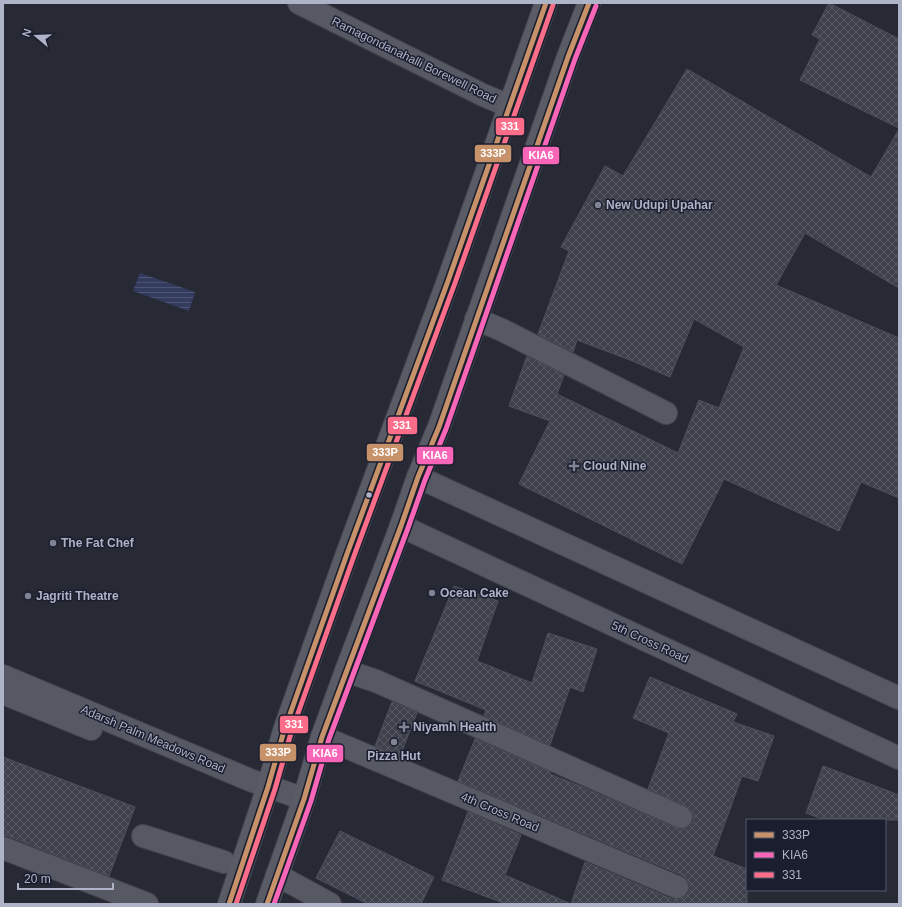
<svg xmlns="http://www.w3.org/2000/svg" width="902" height="907" font-family="Arial,sans-serif">
	<defs>
		<pattern id="water-rules" width="6" height="5" patternUnits="userSpaceOnUse"><rect width="6" height="5" fill="#333b5f"/><path d="M0 2.5h6" fill="none" stroke="#4e5574"/></pattern>
		<pattern id="building-cross-hatch" width="8" height="8" patternUnits="userSpaceOnUse"><rect width="8" height="8" fill="#3e404b"/><path d="M0 0l8 8M0 8l8-8" fill="none" stroke="#575963"/></pattern>
	</defs>
	<rect width="100%" height="100%" fill="#272a35"/>
	<!-- water -->
	<path fill="url(#water-rules)" d="M140,273L195,292L189,311L133,291Z"/>
	<!-- building -->
	<g fill="url(#building-cross-hatch)" stroke="#4e515d">
		<path d="M829,3L899,39V128L800,80L820,39L812,35Z"/>
		<path d="M687,69L871,177L899,129V288L805,233L776,285L899,338V498L861,482L839,531L724,479L682,564L519,484L550,421L509,406L527,356L564,375L557,394L678,453L699,400L719,408L744,347L694,319L670,377L630,360L577,340L573,352L538,334L569,251L561,247L605,166L623,176Z"/>
		<path d="M454,586L498,601L477,661L532,683L548,633L597,649L583,692L570,687L550,745L484,716L486,710L415,681Z"/>
		<path d="M650,677L737,714L733,722L774,736L758,781L742,776L713,856L747,869V904H506L442,880L468,812L521,835L505,875L571,904L585,862L672,899H679L685,897L689,892V885L687,879L682,875L458,781L475,739L550,772V774L582,787L676,828L682,829L688,827L693,822V815L691,809L686,806L648,789L669,733L633,718Z"/>
		<path d="M392,702L417,713L400,756L375,746Z"/>
		<path d="M3,757L135,807L109,876L8,836H3Z"/>
		<path d="M823,766L899,795V820H825L806,813Z"/>
		<path d="M340,831L434,877L421,904H368L316,878Z"/>
	</g>
	<g fill="none" stroke-linecap="round" stroke-linejoin="round">
		<!-- minor casing -->
		<g stroke="#43454e" stroke-width="24">
			<g id="minor">
				<path d="M299,3L483,95L509,106"/>
				<path d="M476,319L502,330L666,413"/>
				<path d="M418,477L899,698"/>
				<path d="M401,526L899,758"/>
				<path d="M346,671L376,681L681,817"/>
				<path d="M3,676L250,780L304,799"/>
				<path d="M3,693L91,729"/>
				<path d="M322,737L351,749L677,887"/>
				<path d="M143,836L224,862"/>
				<path d="M3,848L147,904"/>
				<path d="M277,875L330,904"/>
			</g>
		</g>
		<!-- major casing -->
		<g stroke="#444752" stroke-width="24">
			<g id="major">
				<path d="M229,904L268,787L284,731L347,554L448,281L546,3"/>
				<path d="M267,904L304,799L322,737L346,671L401,526L418,477L439,427L568,57L589,3"/>
			</g>
		</g>
		<!-- minor -->
		<use href="#minor" stroke="#565863" stroke-width="22"/>
		<!-- major -->
		<use href="#major" stroke="#595b65" stroke-width="22"/>
		<!-- bus-1 casing -->
		<g stroke="#1a1e2f" stroke-width="8">
			<g id="bus-1">
				<path d="M229,904L268,787L284,731L347,554L448,281L546,3"/>
				<path d="M267,904L304,799L322,737L401,526L418,477L439,427L568,57L589,3"/>
			</g>
		</g>
		<!-- bus-2 casing -->
		<g stroke="#1a1e2f" stroke-width="8">
			<path id="bus-2" d="M274,904L311,801L329,739L408,528L425,480L446,429L575,59L596,6"/>
		</g>
		<!-- bus-3 casing -->
		<g stroke="#1a1e2f" stroke-width="8">
			<path id="bus-3" d="M236,904L275,789L291,733L354,556L455,283L553,5"/>
		</g>
		<!-- bus-1 -->
		<use href="#bus-1" stroke="#c7916a" stroke-width="5"/>
		<!-- bus-2 -->
		<use href="#bus-2" stroke="#fa66b7" stroke-width="5"/>
		<!-- bus-3 -->
		<use href="#bus-3" stroke="#fb6d88" stroke-width="5"/>
	</g>
	<!-- markers -->
	<g fill="#7f8394" stroke="#1a1e2f" stroke-width="1.5">
		<circle cx="598" cy="205" r="4"/>
		<path d="M572 460h4v4h4v4h-4v4h-4v-4h-4v-4h4z"/>
		<circle cx="53" cy="543" r="4"/>
		<circle cx="432" cy="593" r="4"/>
		<circle cx="28" cy="596" r="4"/>
		<path d="M402 721h4v4h4v4h-4v4h-4v-4h-4v-4h4z"/>
		<circle cx="394" cy="742" r="4"/>
	</g>
	<circle fill="#afb3c7" stroke="#1a1e2f" stroke-width="1.5" cx="369" cy="495" r="3.5"/>
	<g text-anchor="middle" dominant-baseline="central" stroke-width="3" stroke-linejoin="round" paint-order="stroke">
		<!-- street labels -->
		<g font-size="12" fill="#afb3c7" stroke="#1a1e2f">
			<text transform="translate(414 60) rotate(26)">Ramagondanahalli Borewell Road</text>
			<text transform="translate(650 642) rotate(25)">5th Cross Road</text>
			<text transform="translate(153 739) rotate(23)">Adarsh Palm Meadows Road</text>
			<text transform="translate(500 812) rotate(23)">4th Cross Road</text>
		</g>
		<!-- poi labels -->
		<g font-size="12" font-weight="bold" fill="#afb3c7" stroke="#1a1e2f" text-anchor="start">
			<text x="606" y="205">New Udupi Upahar</text>
			<text x="583" y="466">Cloud Nine</text>
			<text x="61" y="543">The Fat Chef</text>
			<text x="440" y="593">Ocean Cake</text>
			<text x="36" y="596">Jagriti Theatre</text>
			<text x="413" y="727">Niyamh Health</text>
			<text x="394" y="756" text-anchor="middle">Pizza Hut</text>
		</g>
	</g>
	<g stroke="#1a1e2f" stroke-width="1.5">
		<rect x="495" y="117" width="30" height="19" rx="4" fill="#fb6d88"/>
		<rect x="474" y="144" width="38" height="19" rx="4" fill="#c7916a"/>
		<rect x="522" y="146" width="38" height="19" rx="4" fill="#fa66b7"/>
		<rect x="387" y="416" width="31" height="19" rx="4" fill="#fb6d88"/>
		<rect x="366" y="443" width="38" height="19" rx="4" fill="#c7916a"/>
		<rect x="416" y="446" width="38" height="19" rx="4" fill="#fa66b7"/>
		<rect x="279" y="715" width="30" height="19" rx="4" fill="#fb6d88"/>
		<rect x="259" y="743" width="38" height="19" rx="4" fill="#c7916a"/>
		<rect x="306" y="744" width="38" height="19" rx="4" fill="#fa66b7"/>
	</g>
	<g font-size="11" text-anchor="middle" font-weight="bold" fill="#fff">
		<text x="510" y="130">331</text>
		<text x="493" y="157">333P</text>
		<text x="541" y="159">KIA6</text>
		<text x="402" y="429">331</text>
		<text x="385" y="456">333P</text>
		<text x="435" y="459">KIA6</text>
		<text x="294" y="728">331</text>
		<text x="278" y="756">333P</text>
		<text x="325" y="757">KIA6</text>
	</g>
	<!-- border -->
	<rect width="902" height="907" fill="none" stroke="#afb3c7" stroke-width="8"/>
	<!-- legend -->
	<rect x="746" y="819" width="140" height="72" fill="#1a1e2f" stroke="#565a6c"/>
	<rect x="754" y="832" width="20" height="6" fill="#c7916a" stroke="#565a6c"/>
	<text x="782" y="839" font-size="12" fill="#afb3c7">333P</text>
	<rect x="754" y="852" width="20" height="6" fill="#fa66b7" stroke="#565a6c"/>
	<text x="782" y="859" font-size="12" fill="#afb3c7">KIA6</text>
	<rect x="754" y="872" width="20" height="6" fill="#fb6d88" stroke="#565a6c"/>
	<text x="782" y="879" font-size="12" fill="#afb3c7">331</text>
	<!-- north arrow -->
	<g transform="translate(36 36) rotate(289)" stroke="#1a1e2f" stroke-width="3" paint-order="stroke">
	<path d="M0-3L7 15L0 10L-7 15Z" fill="#afb3c7"/>
	<text y="-6" font-size="11" font-weight="bold" text-anchor="middle" fill="#afb3c7">N</text>
	</g>
	<!-- scale -->
	<path d="M18 883v6h95v-6" fill="none" stroke="#afb3c7" stroke-width="2"/>
	<text x="24" y="883" font-size="12" fill="#afb3c7" stroke="#1a1e2f" stroke-width="3" paint-order="stroke">20 m</text>
</svg>
